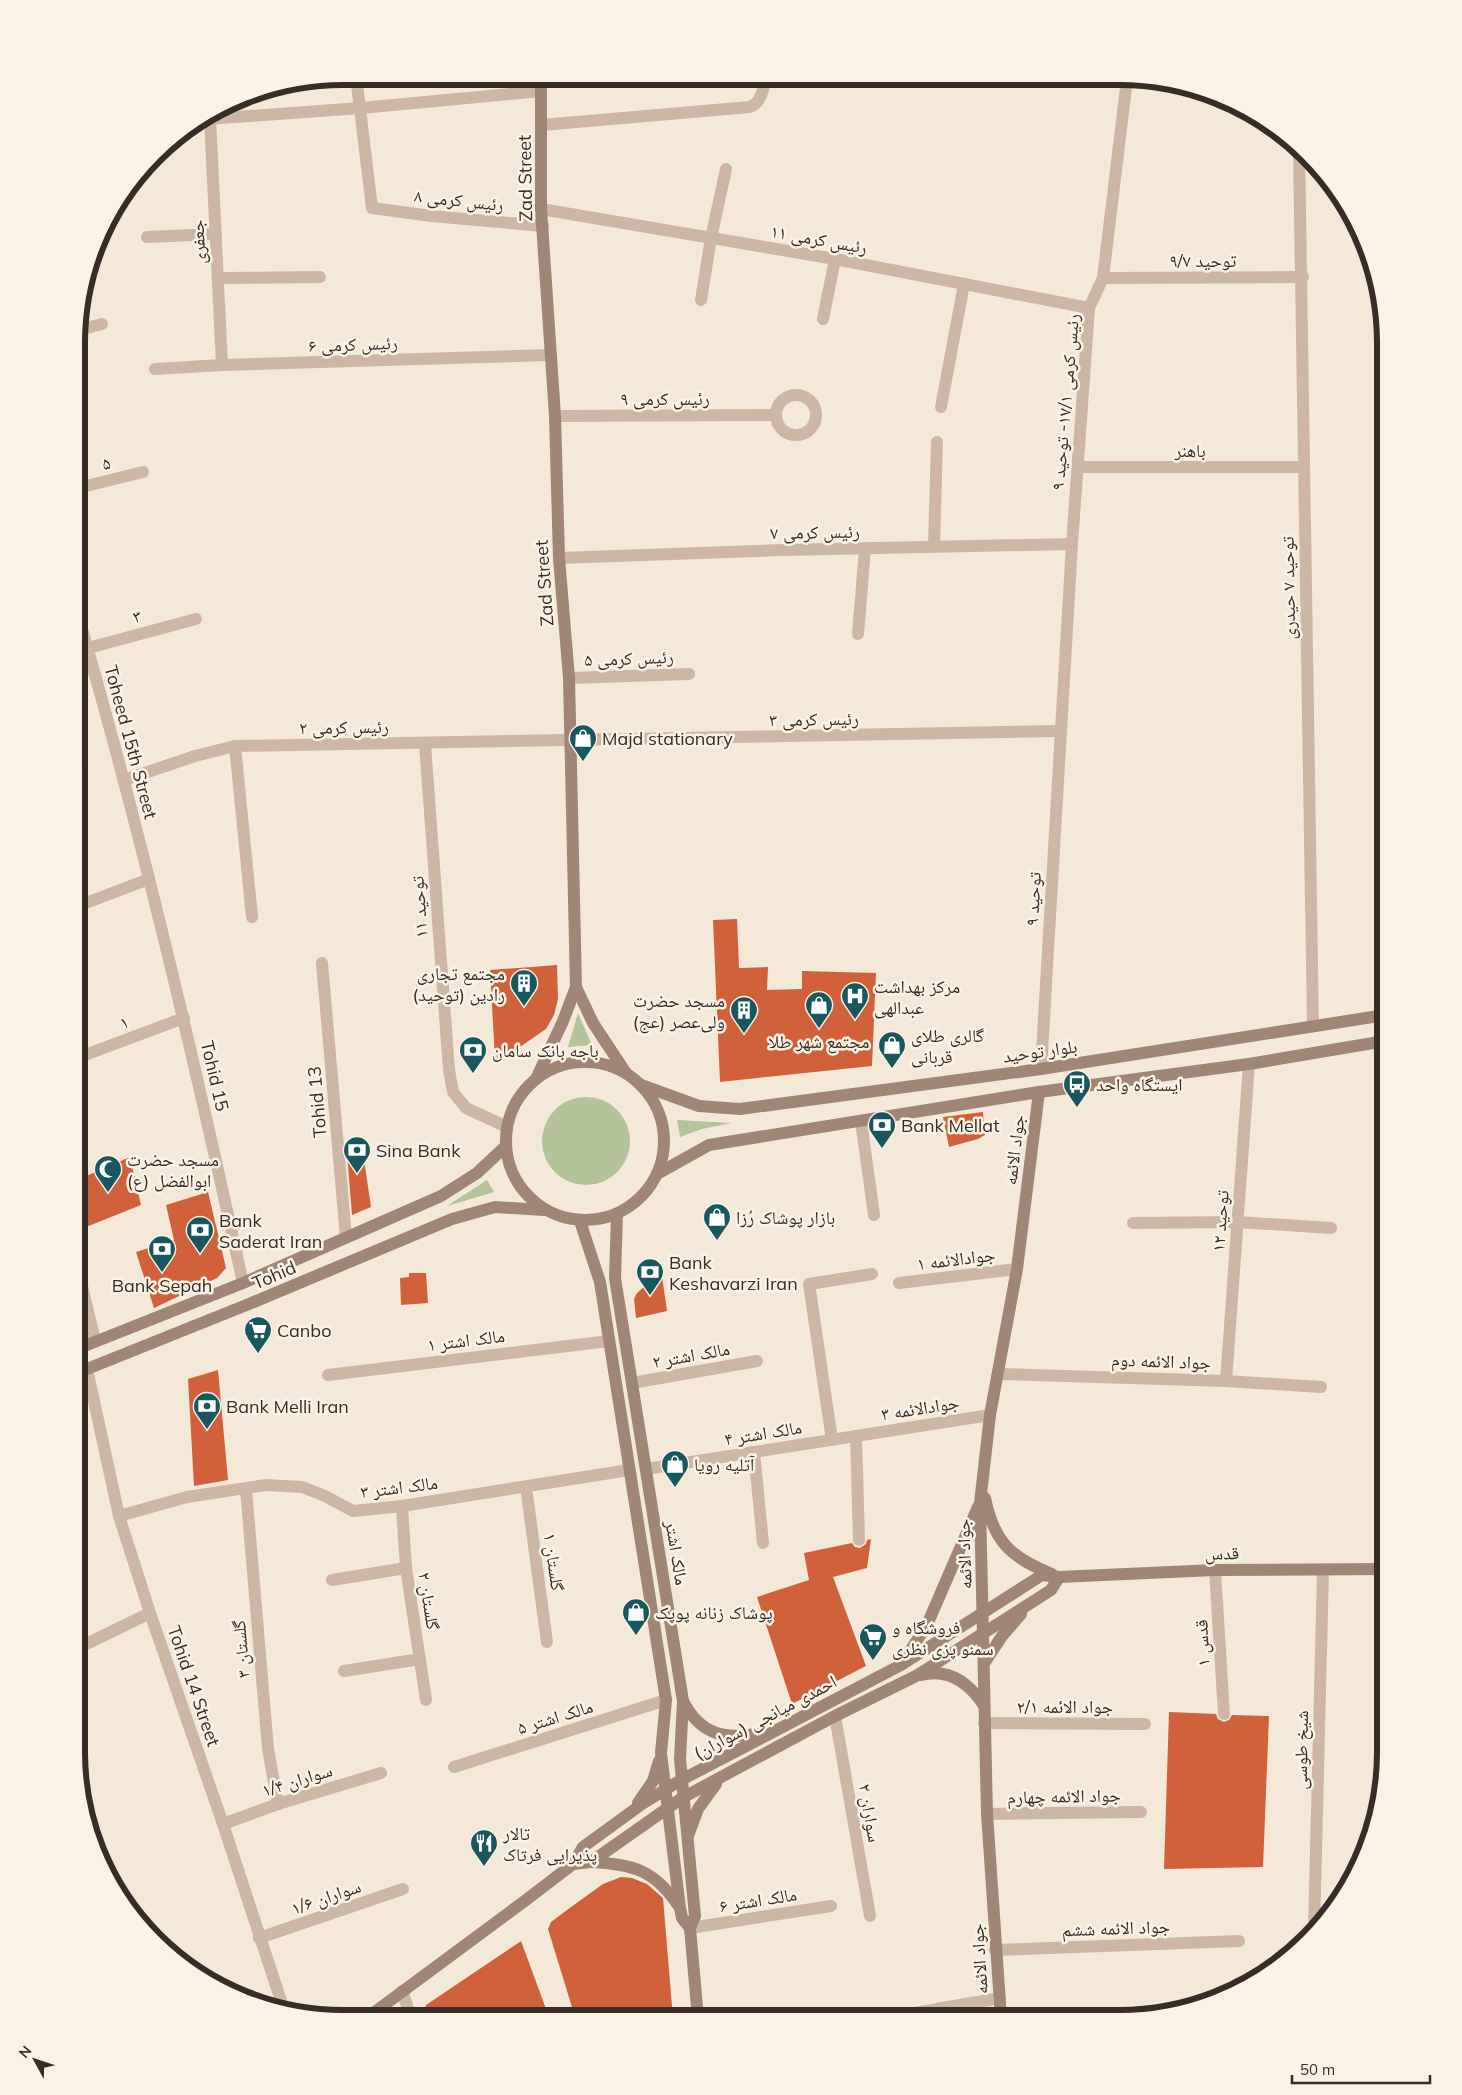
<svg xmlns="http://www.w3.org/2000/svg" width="1462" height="2095" font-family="Mulish,'Noto Naskh Arabic',sans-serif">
	<rect width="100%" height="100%" fill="#f4e8d9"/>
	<!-- green -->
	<g fill="#b4c498">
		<path d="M578,1013L592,1045L568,1047Z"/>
		<circle cx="586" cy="1141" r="44"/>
		<path d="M677,1120L732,1123L702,1129L680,1137Z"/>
		<path d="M487,1180L494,1192L447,1206Z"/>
	</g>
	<!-- building -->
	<g fill="#d1613a">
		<path d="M737,919L739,968L768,967L767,990L802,989V971L876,973L872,1066L720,1082L713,920Z"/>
		<path d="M557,965L558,999L554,1015L546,1029L514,1051L495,1059L490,970Z"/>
		<path d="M983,1112L985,1135L978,1139L949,1147L943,1117Z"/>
		<path d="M361,1139L371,1207L352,1215L346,1141Z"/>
		<path d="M130,1157L141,1205L81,1229L77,1214V1180Z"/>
		<path d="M208,1192L226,1268L217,1278L154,1308L136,1252L174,1240L166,1205Z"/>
		<path d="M409,1273H426L428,1303L401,1305L400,1278L409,1277Z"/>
		<path d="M662,1276L667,1311L636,1318L634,1299L637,1293L646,1285Z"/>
		<path d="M218,1370L228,1480L194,1486L188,1379Z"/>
		<path d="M871,1539L867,1568L833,1577L866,1666L792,1704L757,1597L809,1580L804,1553L852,1543L855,1547L860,1548L866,1544L867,1540Z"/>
		<path d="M1169,1712L1216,1714L1218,1719L1224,1722L1229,1720L1232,1715L1269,1716L1263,1867L1164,1869Z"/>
		<path d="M621,1877L632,1878L647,1884L663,1898L673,2018L575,2017L548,1929L551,1922L571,1907L603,1884Z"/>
		<path d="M521,1941L549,2017H423L426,2005Z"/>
	</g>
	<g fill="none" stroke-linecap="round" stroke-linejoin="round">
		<!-- street -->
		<g stroke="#cdb7a4" stroke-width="12">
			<path d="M356,76L372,208L431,216L543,226"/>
			<path d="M1069,78L1096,81"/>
			<path d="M210,118L222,365"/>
			<path d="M207,119L361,108L541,91"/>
			<path d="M542,125L750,107C762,102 763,89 766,77"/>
			<path d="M1299,149L1313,1026"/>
			<path d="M541,209L835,259L1089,308"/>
			<path d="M147,237L216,234"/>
			<path d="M218,278L320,277"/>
			<path d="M1103,278L1303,277"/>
			<path d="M701,300L711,238L726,169"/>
			<path d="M823,319L835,259"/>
			<path d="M79,330L102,324"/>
			<path d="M155,369L222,365L551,355"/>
			<circle cx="796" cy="415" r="20"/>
			<path d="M941,407L964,284"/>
			<path d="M555,416L776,415"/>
			<path d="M1077,467H1303"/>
			<path d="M78,488L143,472"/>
			<path d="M934,547L937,442"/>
			<path d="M559,558L783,550L1072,544"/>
			<path d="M78,615C142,836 194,1059 243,1283"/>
			<path d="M858,634L865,549"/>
			<path d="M88,648L196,619"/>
			<path d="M569,678L689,674"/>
			<path d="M425,744L449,1070L453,1092L466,1108L507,1127"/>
			<path d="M235,746L252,917"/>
			<path d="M124,780L195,756L235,746L1060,731"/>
			<path d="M78,906L149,879"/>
			<path d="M322,963L346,1238"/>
			<path d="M77,1058L184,1018"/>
			<path d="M1041,1069L1072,544L1089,308L1103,278L1127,79"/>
			<path d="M861,1121L874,1215"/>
			<path d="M1133,1223L1237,1222L1331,1228"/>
			<path d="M77,1265L95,1341"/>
			<path d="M899,1283L1017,1269"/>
			<path d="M87,1369L119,1516L150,1613L223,1824L284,2010"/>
			<path d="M999,1374L1226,1381L1321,1387"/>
			<path d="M328,1375L609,1341"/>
			<path d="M1226,1381L1249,1064"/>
			<path d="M632,1383L757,1361"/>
			<path d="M856,1436L859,1540"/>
			<path d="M832,1440L809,1284L872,1274"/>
			<path d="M754,1452L763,1543"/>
			<path d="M646,1469L990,1415"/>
			<path d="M526,1487L547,1642"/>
			<path d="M246,1489L268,1749L278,1804"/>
			<path d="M402,1506L406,1568L426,1700"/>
			<path d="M119,1516L187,1497L266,1485L302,1487L325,1496L353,1511L402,1506L629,1470"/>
			<path d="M1215,1570L1224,1714"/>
			<path d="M332,1580L406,1568"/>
			<path d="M76,1649L150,1613"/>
			<path d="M344,1671L420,1659"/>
			<path d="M835,1716L870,1916"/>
			<path d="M984,1723L1145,1724"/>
			<path d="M454,1767L666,1700"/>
			<path d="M987,1814L1141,1812"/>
			<path d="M223,1824L278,1804L381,1773"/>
			<path d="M690,1928L831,1906"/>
			<path d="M1314,1931L1323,1570"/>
			<path d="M259,1938L403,1889"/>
			<path d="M995,1950L1239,1941"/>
			<path d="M402,1991L411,2017"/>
			<path d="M886,2018L1000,1998"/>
		</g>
		<!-- secondary -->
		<g stroke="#a18675" stroke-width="12">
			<path d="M576,987L593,1023L626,1073"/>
			<circle cx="585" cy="1141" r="79"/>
			<path d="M536,1079L563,1021L576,987L569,678L559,558L555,416L541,209V77"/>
			<path d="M641,1085L699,1106L740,1109L1041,1069L1385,1015"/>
			<path d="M657,1174L709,1145L1039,1092L1249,1064L1385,1041"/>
			<path d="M617,1214L615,1278L683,1701L680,1759L695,1916L690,1928L698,2018"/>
			<path d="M580,1221L600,1282L666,1700L661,1753L680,1908L682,1918L690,1928"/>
			<path d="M77,1349L243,1283L441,1196L477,1173L506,1146"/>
			<path d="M77,1373L249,1304L452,1219L495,1207L544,1210"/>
			<path d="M985,1498C994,1542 1011,1558 1052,1574"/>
			<path d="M904,1660L927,1625L978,1507"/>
			<path d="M985,1662L1002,1636L1021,1614"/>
			<path d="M921,1675C948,1668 968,1682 983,1704"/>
			<path d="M683,1701C701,1736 726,1740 762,1733"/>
			<path d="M638,1803L653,1781L659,1761"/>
			<path d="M688,1836L698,1809L716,1784"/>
			<path d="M591,1862C633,1864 654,1870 678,1905"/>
			<path d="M573,1864L591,1862L682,1798L835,1716L916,1676L1051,1590L1059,1577"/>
			<path d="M368,2017L526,1900L573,1864L583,1847L642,1804L681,1780L901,1665L1042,1575L1059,1577L1215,1570L1385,1569"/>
			<path d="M1001,2018L987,1814L980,1503L990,1415L1017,1269L1039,1092"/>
		</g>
	</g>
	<!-- icons -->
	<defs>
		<g id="shop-pin" transform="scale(1.4375)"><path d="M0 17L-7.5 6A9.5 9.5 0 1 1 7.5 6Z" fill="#18575d" stroke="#fbf2e6"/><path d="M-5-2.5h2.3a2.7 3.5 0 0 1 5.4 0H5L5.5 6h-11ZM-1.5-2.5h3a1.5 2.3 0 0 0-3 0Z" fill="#fff"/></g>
		<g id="building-pin" transform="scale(1.4375)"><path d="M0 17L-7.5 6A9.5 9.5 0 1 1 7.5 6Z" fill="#18575d" stroke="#fbf2e6"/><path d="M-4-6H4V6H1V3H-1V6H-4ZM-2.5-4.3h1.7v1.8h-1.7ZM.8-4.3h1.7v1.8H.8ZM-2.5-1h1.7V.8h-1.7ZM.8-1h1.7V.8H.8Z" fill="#fff"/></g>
		<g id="hospital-pin" transform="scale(1.4375)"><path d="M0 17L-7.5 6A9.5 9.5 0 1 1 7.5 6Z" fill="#18575d" stroke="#fbf2e6"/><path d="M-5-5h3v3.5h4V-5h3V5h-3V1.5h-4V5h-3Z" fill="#fff"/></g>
		<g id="bank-pin" transform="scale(1.4375)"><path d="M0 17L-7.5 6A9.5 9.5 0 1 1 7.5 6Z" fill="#18575d" stroke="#fbf2e6"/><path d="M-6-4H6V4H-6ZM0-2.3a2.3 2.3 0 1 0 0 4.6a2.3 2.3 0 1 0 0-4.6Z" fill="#fff"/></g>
		<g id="bus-pin" transform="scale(1.4375)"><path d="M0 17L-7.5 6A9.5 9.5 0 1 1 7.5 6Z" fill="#18575d" stroke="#fbf2e6"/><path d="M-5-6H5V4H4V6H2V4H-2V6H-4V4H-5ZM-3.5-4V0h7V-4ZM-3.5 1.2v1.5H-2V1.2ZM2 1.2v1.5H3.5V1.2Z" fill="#fff"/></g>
		<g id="mosque-pin" transform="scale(1.4375)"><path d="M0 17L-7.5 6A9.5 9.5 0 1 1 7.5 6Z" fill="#18575d" stroke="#fbf2e6"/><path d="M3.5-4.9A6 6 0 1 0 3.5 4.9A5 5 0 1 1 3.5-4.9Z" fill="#fff"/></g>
		<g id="supermarket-pin" transform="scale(1.4375)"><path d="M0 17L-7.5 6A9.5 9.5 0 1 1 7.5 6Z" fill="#18575d" stroke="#fbf2e6"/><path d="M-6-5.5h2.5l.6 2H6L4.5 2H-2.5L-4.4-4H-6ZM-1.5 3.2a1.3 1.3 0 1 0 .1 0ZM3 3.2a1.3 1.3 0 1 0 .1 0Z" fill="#fff"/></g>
		<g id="restaurant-pin" transform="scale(1.4375)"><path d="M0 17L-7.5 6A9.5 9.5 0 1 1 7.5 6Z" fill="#18575d" stroke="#fbf2e6"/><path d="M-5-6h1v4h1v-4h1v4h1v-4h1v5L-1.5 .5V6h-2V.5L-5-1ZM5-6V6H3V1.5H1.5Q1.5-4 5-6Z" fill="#fff"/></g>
	</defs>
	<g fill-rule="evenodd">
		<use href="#shop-pin" x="583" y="738"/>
		<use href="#building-pin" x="524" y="983"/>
		<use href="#hospital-pin" x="855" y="996"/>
		<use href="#shop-pin" x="819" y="1005"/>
		<use href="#building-pin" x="744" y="1010"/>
		<use href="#shop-pin" x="892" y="1045"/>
		<use href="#bank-pin" x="473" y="1050"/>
		<use href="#bus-pin" x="1077" y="1084"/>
		<use href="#bank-pin" x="882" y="1125"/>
		<use href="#bank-pin" x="357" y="1150"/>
		<use href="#mosque-pin" x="108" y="1169"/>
		<use href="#shop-pin" x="717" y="1217"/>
		<use href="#bank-pin" x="200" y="1230"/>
		<use href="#bank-pin" x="162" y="1249"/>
		<use href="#bank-pin" x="650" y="1272"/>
		<use href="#supermarket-pin" x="258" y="1330"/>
		<use href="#bank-pin" x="207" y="1406"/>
		<use href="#shop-pin" x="675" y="1464"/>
		<use href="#shop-pin" x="636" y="1612"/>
		<use href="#supermarket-pin" x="873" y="1637"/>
		<use href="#restaurant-pin" x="484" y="1843"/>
	</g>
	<g text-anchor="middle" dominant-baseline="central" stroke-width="5" stroke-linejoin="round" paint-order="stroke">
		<!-- street labels -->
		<g font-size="18" fill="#372c26" stroke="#fbf2e6">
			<text transform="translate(525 178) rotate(-91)">Zad Street</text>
			<text transform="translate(459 200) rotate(6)">رئیس کرمی ۸</text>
			<text transform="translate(819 239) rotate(10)">رئیس کرمی ۱۱</text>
			<text transform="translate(198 242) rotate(-93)">جعفری</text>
			<text x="1203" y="260">توحید ۹/۷</text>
			<text transform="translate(353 344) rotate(-2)">رئیس کرمی ۶</text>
			<text x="665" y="398">رئیس کرمی ۹</text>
			<text transform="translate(1065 402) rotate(-85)">رئیس کرمی ۱۷/۱- توحید ۹</text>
			<text x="1190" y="450">باهنر</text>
			<text transform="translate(106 463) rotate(-14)">۵</text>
			<text transform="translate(815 532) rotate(-1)">رئیس کرمی ۷</text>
			<text transform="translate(544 583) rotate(-94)">Zad Street</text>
			<text transform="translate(1288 588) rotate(-91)">توحید ۷ حیدری</text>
			<text transform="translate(137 616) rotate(-15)">۳</text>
			<text transform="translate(629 658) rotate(-2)">رئیس کرمی ۵</text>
			<text transform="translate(814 719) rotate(-1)">رئیس کرمی ۳</text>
			<text transform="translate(344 727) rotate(-1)">رئیس کرمی ۲</text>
			<text transform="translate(131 742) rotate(75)">Toheed 15th Street</text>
			<text transform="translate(1033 899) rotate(-87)">توحید ۹</text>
			<text transform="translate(419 907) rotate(-94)">توحید ۱۱</text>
			<text transform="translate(124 1022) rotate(-21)">۱</text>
			<text transform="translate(1040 1051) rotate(-8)">بلوار توحید</text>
			<text transform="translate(215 1076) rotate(77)">Tohid 15</text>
			<text transform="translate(317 1102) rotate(-95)">Tohid 13</text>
			<text transform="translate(1014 1150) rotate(-83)">جواد الائمه</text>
			<text transform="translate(1220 1221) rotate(-86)">توحید ۱۲</text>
			<text transform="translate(956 1259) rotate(-7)">جوادالائمه ۱</text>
			<text transform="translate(274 1275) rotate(-23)">Tohid</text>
			<text transform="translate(466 1340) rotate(-7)">مالک اشتر ۱</text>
			<text transform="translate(691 1355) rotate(-10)">مالک اشتر ۲</text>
			<text transform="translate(1161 1361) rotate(2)">جواد الائمه دوم</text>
			<text transform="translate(920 1408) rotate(-9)">جوادالائمه ۳</text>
			<text transform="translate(763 1433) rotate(-9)">مالک اشتر ۴</text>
			<text transform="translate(399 1487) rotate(-7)">مالک اشتر ۳</text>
			<text transform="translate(677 1553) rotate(81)">مالک اشتر</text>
			<text transform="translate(1222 1553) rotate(-1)">قدس</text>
			<text transform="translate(964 1554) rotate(-92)">جواد الائمه</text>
			<text transform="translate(554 1562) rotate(82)">گلستان ۱</text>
			<text transform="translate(429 1601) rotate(81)">گلستان ۲</text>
			<text transform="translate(1202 1643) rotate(-93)">قدس ۱</text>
			<text transform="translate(241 1649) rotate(-95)">گلستان ۳</text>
			<text transform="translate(194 1686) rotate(71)">Tohid 14 Street</text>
			<text x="1065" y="1706">جواد الائمه ۲/۱</text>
			<text transform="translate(555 1717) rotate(-17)">مالک اشتر ۵</text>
			<text transform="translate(765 1717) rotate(-28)">احمدی میانجی (سواران)</text>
			<text transform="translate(1301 1750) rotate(-89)">شیخ طوسی</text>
			<text transform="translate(297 1780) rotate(-17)">سواران ۱/۴</text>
			<text transform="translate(1064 1796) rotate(-1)">جواد الائمه چهارم</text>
			<text transform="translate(870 1813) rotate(80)">سواران ۲</text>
			<text transform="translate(326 1897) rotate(-19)">سواران ۱/۶</text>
			<text transform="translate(758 1900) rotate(-9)">مالک اشتر ۶</text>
			<text transform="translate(1116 1928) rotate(-2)">جواد الائمه ششم</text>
			<text transform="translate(979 1959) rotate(-94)">جواد الائمه</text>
		</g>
		<!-- poi labels -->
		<g font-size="18" fill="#372c26" stroke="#fbf2e6" text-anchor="start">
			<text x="602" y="738">Majd stationary</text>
			<text x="505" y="973" text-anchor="end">مجتمع تجاری<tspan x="505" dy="21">رادین (توحید)</tspan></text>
			<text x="874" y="986">مرکز بهداشت<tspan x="874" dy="21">عبدالهی</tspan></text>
			<text x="725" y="1000" text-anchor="end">مسجد حضرت<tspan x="725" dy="21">ولی‌عصر (عج)</tspan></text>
			<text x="911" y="1035">گالری طلای<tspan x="911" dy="21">قربانی</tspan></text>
			<text x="819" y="1041" text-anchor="middle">مجتمع شهر طلا</text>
			<text x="492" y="1050">باجه بانک سامان</text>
			<text x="1096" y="1084">ایستگاه واحد</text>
			<text x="901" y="1125">Bank Mellat</text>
			<text x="376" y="1150">Sina Bank</text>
			<text x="127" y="1159">مسجد حضرت<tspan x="127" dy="21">ابوالفضل (ع)</tspan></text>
			<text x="736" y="1217">بازار پوشاک رُزا</text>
			<text x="219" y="1220">Bank<tspan x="219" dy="21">Saderat Iran</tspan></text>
			<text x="669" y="1262">Bank<tspan x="669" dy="21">Keshavarzi Iran</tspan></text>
			<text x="162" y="1285" text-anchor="middle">Bank Sepah</text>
			<text x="277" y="1330">Canbo</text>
			<text x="226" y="1406">Bank Melli Iran</text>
			<text x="694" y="1464">آتلیه رویا</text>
			<text x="655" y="1612">پوشاک زنانه پوپک</text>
			<text x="892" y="1627">فروشگاه و<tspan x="892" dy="21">سمنو پزی نظری</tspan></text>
			<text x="503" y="1833">تالار<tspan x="503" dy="21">پذیرایی فرتاک</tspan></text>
		</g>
	</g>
	<!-- crop -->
	<path d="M0 0H1462V2095H0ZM343 85H1119A258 258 0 0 1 1377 343V1752A258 258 0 0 1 1119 2010H343A258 258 0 0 1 85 1752V343A258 258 0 0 1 343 85Z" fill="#fbf2e6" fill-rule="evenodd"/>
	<path fill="none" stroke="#372c26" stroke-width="6" d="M343 85H1119A258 258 0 0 1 1377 343V1752A258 258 0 0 1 1119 2010H343A258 258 0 0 1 85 1752V343A258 258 0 0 1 343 85Z"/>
	<!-- north arrow -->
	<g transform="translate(35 2060) rotate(310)" stroke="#fbf2e6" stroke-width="4" paint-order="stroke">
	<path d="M0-4L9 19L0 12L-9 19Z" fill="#372c26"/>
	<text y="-8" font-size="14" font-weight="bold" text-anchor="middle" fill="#372c26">N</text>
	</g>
	<!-- scale -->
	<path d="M1292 2075v8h138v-8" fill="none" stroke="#372c26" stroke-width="2.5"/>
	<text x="1300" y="2075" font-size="15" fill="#372c26" stroke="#fbf2e6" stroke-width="4" paint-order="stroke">50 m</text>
</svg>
